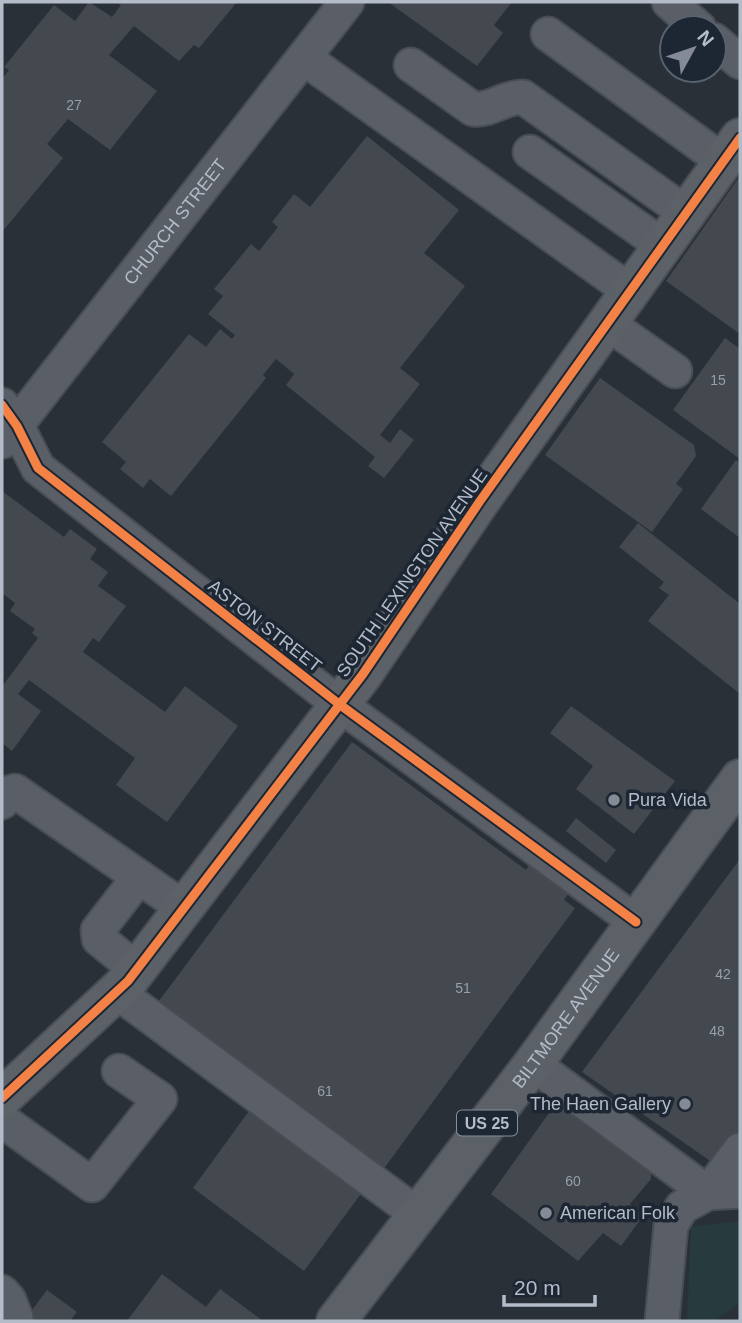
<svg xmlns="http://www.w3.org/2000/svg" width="742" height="1323" font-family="Arial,sans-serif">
	<rect width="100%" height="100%" fill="#2a3038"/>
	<!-- green -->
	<path fill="#273a3e" d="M740,1221V1303L714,1321H687L691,1227Z"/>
	<!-- building -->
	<g fill="#444950">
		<path d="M89,2L112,17L121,5L116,2H237L199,48L194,45L179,61L134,26L109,55L157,91L110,150L68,119L47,144L63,158L2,232V79L9,70L4,67L54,5L75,21Z"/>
		<path d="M388,2H512L494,25L503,33L477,66Z"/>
		<path d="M367,136L459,210L424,253L465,286L400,368L420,384L380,435L390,443L400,429L414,440L384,478L368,466L375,457L286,385L294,374L276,359L263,375L266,378L171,496L150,479L143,488L120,469L126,462L102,442L189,334L206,347L220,329L232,339L235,335L208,314L223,296L214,289L251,244L259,251L278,227L272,222L294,194L310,207Z"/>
		<path d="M740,176V334L666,281Z"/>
		<path d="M725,338L740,349V459L673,410Z"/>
		<path d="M600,378L694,445L696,456L676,484L683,489L652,532L545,455Z"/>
		<path d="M736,460L740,463V538L701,509Z"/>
		<path d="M2,491L64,537L70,529L97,549L90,559L108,572L98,586L126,606L99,642L93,638L83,652L165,712L185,686L238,726L167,822L116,785L135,758L29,680L18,694L41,711L12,751L2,743V683L4,684L38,638L32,633L35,629L10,611L15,603L2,593Z"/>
		<path d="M638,523L740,604L739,693L648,621L669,595L659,588L664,582L619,547Z"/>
		<path d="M571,706L675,781L634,834L576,789L593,766L550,733Z"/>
		<path d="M352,742L526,870L530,864L569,893L564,900L575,908L377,1178L153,1009Z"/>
		<path d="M576,818L616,850L606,863L566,831Z"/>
		<path d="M740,859V1137L719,1167L582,1072Z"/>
		<path d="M559,1099L651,1164V1179L630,1204L643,1216L621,1246L603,1233L578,1261L491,1194Z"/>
		<path d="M254,1104L366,1187L304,1271L193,1188Z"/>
		<path d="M162,1274L206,1307L220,1289L263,1321H127Z"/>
		<path d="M47,1290L77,1312L70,1321H24Z"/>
	</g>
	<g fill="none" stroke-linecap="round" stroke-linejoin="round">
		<!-- minor casing -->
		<g stroke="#484c53" stroke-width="37">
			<g id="minor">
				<path d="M669,2L699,28"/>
				<path d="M548,34L723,161"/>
				<path d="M714,40L740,62"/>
				<path d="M304,58L630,291"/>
				<path d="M411,65L473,109C492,111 503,97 523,97L686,213"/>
				<path d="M530,152L662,245"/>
				<path d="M607,323L675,371"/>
				<path d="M2,405L17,426L38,468L339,704L636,922"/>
				<path id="s1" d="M4,441L347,2"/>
				<path d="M2,802L8,793L15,791L184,908"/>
				<path d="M137,970L99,939L98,930L139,877"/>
				<path d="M117,992L417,1214"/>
				<path d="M533,1064L708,1193L740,1191"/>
				<path d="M2,1120L92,1185L160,1099L119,1071"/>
				<path d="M2,1292L9,1300L16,1318L14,1321"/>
				<path d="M662,1321L671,1225L682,1207L708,1193L740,1150"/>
			</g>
		</g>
		<!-- major casing -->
		<g stroke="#484c55" stroke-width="42">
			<g id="major">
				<path d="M2,1098L128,981L363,674L480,501L740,138"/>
				<path id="s2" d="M336,1321L533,1064L740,779"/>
			</g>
		</g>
		<!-- minor -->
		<use href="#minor" stroke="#5a5e66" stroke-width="33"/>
		<!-- major -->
		<use href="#major" stroke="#5c6168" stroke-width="38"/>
		<!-- cycleway casing -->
		<g stroke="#1d2633" stroke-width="13">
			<g id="cycleway">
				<path d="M2,405L17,426L38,468L339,704L636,922"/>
				<path d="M2,1098L128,981L363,674L480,501L740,138"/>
			</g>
		</g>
		<!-- cycleway -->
		<use href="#cycleway" stroke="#f48246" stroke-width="9"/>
	</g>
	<!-- markers -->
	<g fill="#848b96" stroke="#1d2633" stroke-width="2.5">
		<circle cx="614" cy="800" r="7"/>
		<circle cx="685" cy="1104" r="7"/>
		<circle cx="546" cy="1213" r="7"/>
	</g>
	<g text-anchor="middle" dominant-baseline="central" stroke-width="7" stroke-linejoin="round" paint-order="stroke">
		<!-- number labels -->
		<g font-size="14" fill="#989fab">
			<text x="74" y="105">27</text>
			<text x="718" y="380">15</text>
			<text x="723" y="974">42</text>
			<text x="463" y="988">51</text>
			<text x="717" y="1031">48</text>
			<text x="325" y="1091">61</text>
			<text x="573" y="1181">60</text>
		</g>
		<!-- shield labels -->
		<rect fill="#1d2633" stroke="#878f9c" stroke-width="2" x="457" y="1110.5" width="60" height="25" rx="5"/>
		<g font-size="16" font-weight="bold" fill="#b4bcc9">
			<text x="487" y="1123">US 25</text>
		</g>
		<!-- street labels -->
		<g font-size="18" fill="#b4bcc9" stroke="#1d2633">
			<text stroke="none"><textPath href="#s1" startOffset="278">CHURCH STREET</textPath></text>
			<text transform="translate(412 573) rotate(-55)">SOUTH LEXINGTON AVENUE</text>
			<text transform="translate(265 626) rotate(38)">ASTON STREET</text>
			<text stroke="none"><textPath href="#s2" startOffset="380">BILTMORE AVENUE</textPath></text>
		</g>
		<!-- poi labels -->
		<g font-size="18" fill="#b4bcc9" stroke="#1d2633" text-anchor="start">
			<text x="628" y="800">Pura Vida</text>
			<text x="671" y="1104" text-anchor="end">The Haen Gallery</text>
			<text x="560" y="1213">American Folk</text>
		</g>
	</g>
	<!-- border -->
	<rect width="742" height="1323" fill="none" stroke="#b4bcc9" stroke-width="7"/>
	<!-- north arrow -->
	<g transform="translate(693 49) rotate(50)"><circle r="33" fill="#1d2633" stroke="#59626f" stroke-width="2"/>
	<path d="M0-5L12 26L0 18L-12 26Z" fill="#848b96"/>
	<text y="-10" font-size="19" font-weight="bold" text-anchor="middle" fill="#b4bcc9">N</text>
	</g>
	<!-- scale -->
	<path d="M504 1295v10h91v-10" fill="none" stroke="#b4bcc9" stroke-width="3.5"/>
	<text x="514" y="1295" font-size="21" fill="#b4bcc9" stroke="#1d2633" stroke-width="5" paint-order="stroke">20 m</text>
</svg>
